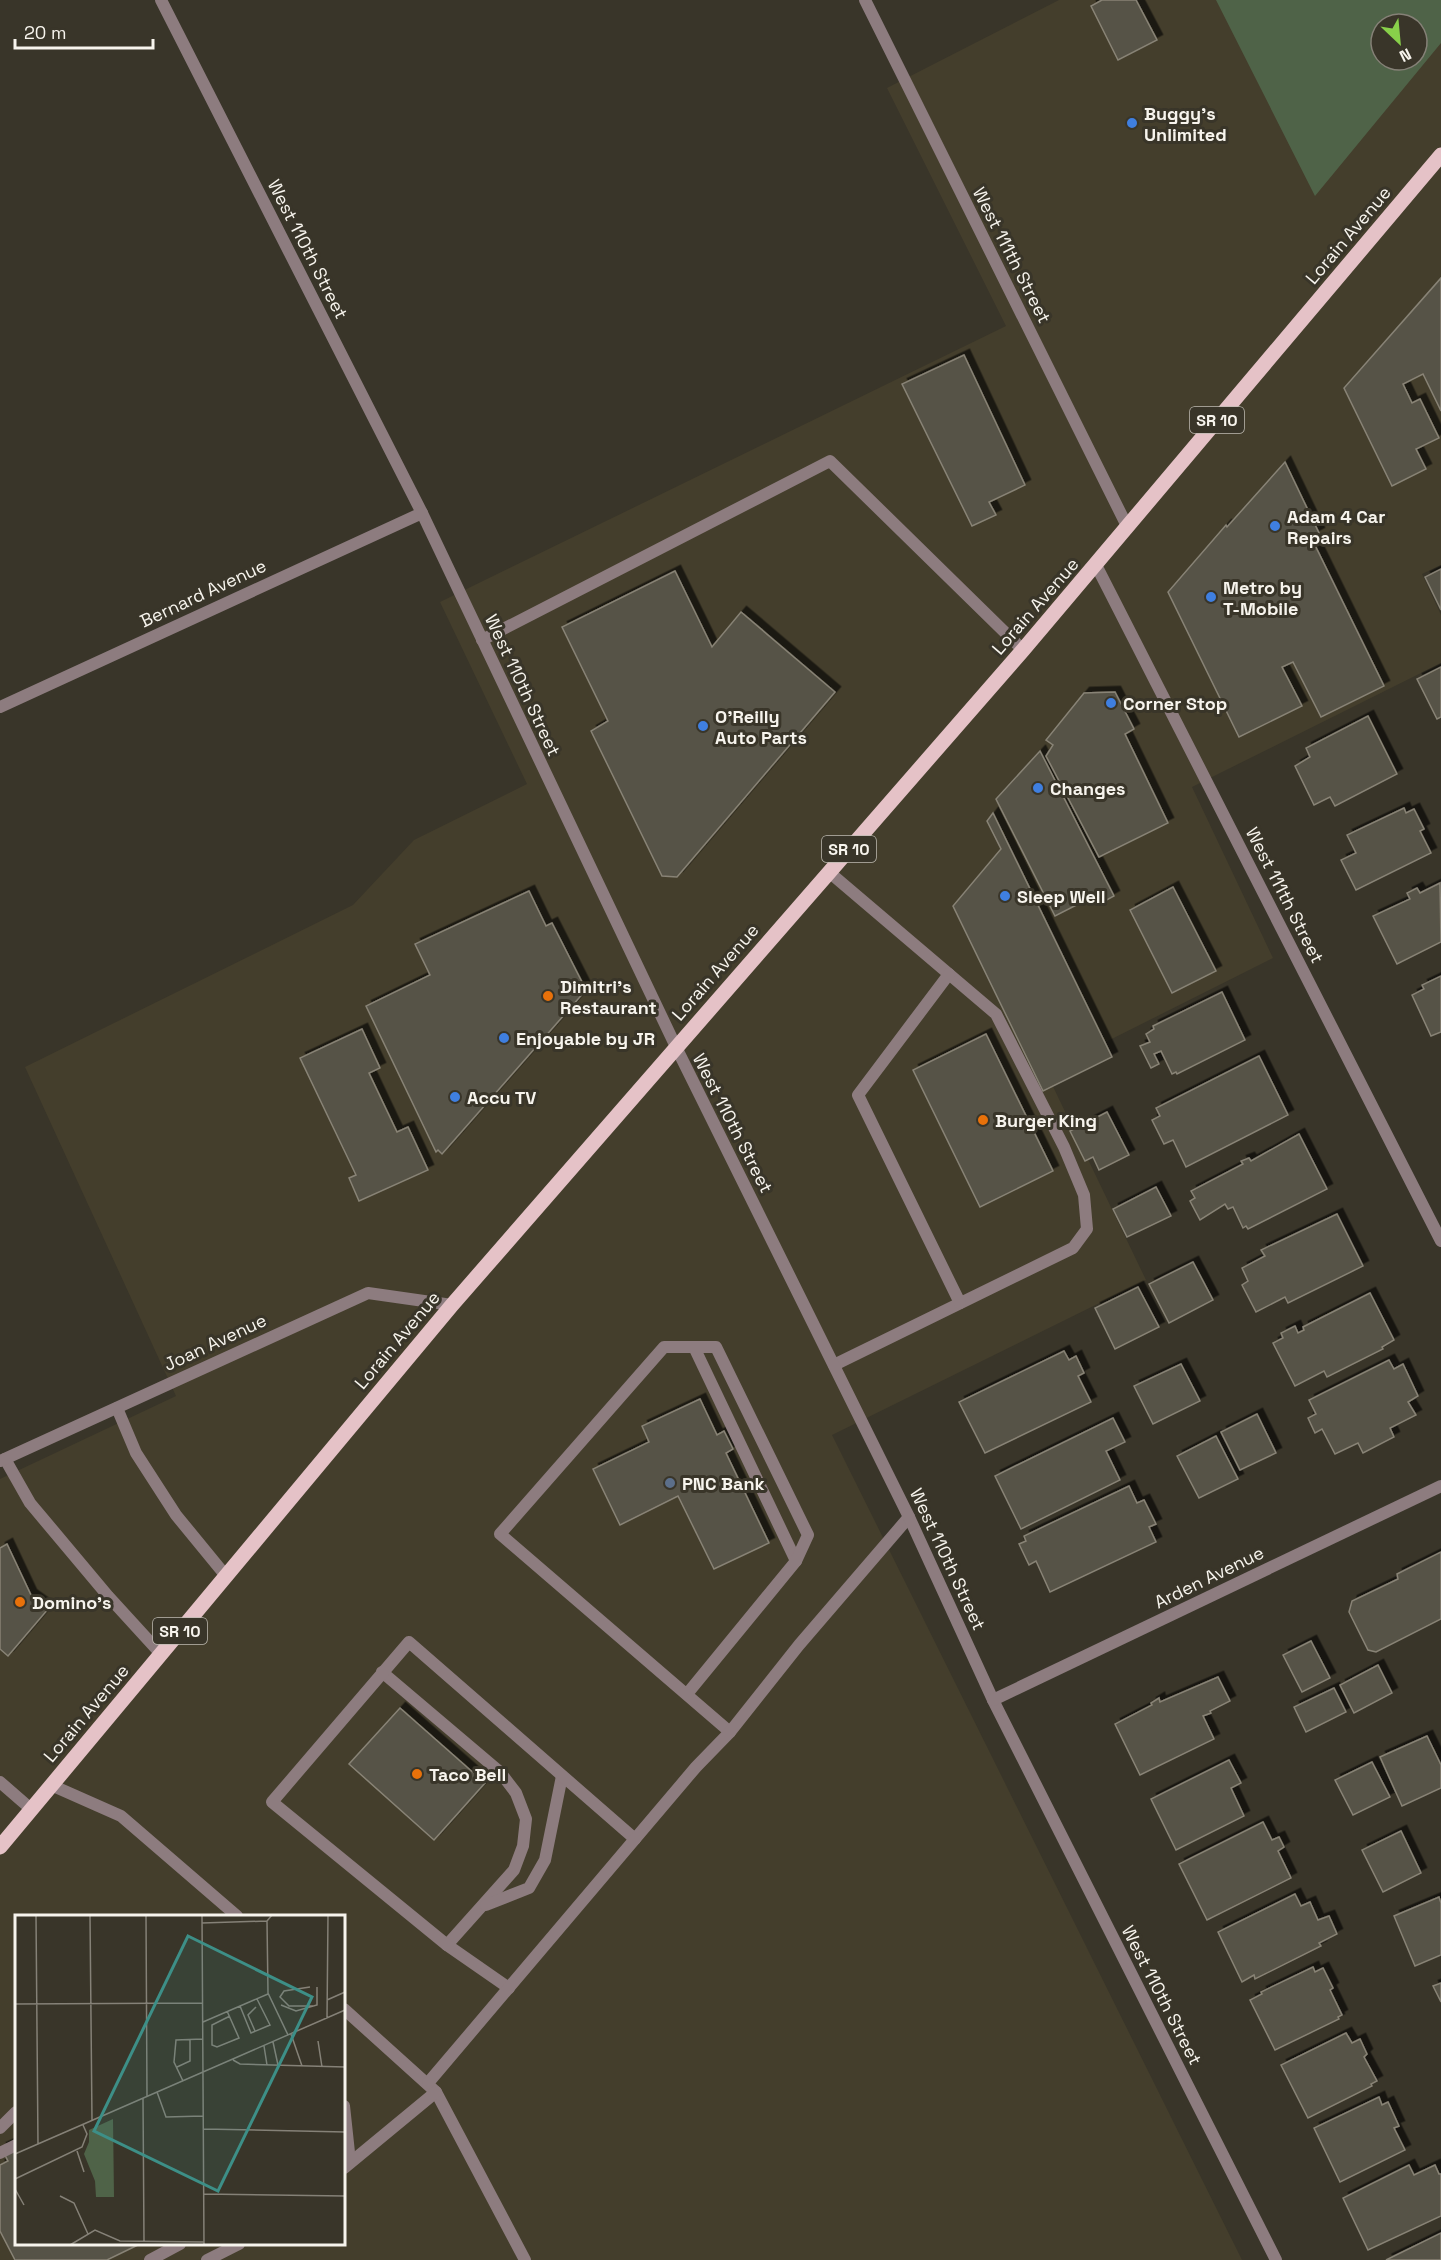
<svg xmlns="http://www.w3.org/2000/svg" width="1441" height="2260" font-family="'Space Grotesk',sans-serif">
	<defs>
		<filter id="shadow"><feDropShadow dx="5.5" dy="-5.5" stdDeviation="0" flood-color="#0009"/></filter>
	</defs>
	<rect width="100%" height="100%" fill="#393529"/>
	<!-- built -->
	<path fill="#443e2c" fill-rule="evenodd" d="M1059,0H1441V565L1422,574L1441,615V663L1192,787L1273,958L1046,1072L1146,1280L832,1435L1242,2260H0V1479L176,1396L25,1067L353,905L414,840L527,784L440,602L1006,326L887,88ZM1381,24H1417V60H1381ZM16,1916H344V2244H16Z"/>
	<!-- forest -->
	<path fill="#4f6348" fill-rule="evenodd" d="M1216,0H1441V43L1315,196ZM1381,24H1417V60H1381Z"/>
	<!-- building -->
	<g fill="#575346" stroke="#888376" stroke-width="1.5" filter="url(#shadow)">
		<path d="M1102,0H1136L1157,40L1118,60L1091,6Z"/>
		<path d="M1441,278V411L1423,374L1403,384L1412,403L1420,399L1439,438L1416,449L1426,469L1392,486L1344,388Z"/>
		<path d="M964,355L1025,485L989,502L996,515L972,526L902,384Z"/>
		<path d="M1285,462L1319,533L1311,537L1384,686L1321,717L1293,662L1282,667L1302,706L1239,737L1168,592L1226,525L1227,527Z"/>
		<path d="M1441,569V610L1425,577Z"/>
		<path d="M675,571L712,647L741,612L835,692L677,877L662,876L591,731L608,721L562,627Z"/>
		<path d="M1441,667V717L1437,719L1417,679Z"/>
		<path d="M1115,692L1134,729L1125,734L1168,823L1099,857L1046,756L1053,745L1046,740L1084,693Z"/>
		<path d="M1368,716L1397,774L1335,806L1330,797L1314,805L1295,766L1310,757L1306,748Z"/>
		<path d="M1040,751L1114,896L1103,902L1098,894L1055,916L996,799Z"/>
		<path d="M1404,808L1406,813L1414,809L1424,829L1420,831L1431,853L1356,890L1341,860L1356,853L1347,835Z"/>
		<path d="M993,813L1112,1057L1043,1091L953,906L1001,849L987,821Z"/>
		<path d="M1440,883L1441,942L1397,964L1373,916L1410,899L1407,893L1417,888L1420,893Z"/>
		<path d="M1173,887L1216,971L1172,993L1130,910Z"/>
		<path d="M529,891L546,926L552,923L586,990L442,1154L438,1150L436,1152L366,1006L430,975L415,944Z"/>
		<path d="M1441,976V1032L1431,1036L1412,995L1424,989L1422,985Z"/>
		<path d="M1222,992L1245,1040L1177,1074L1176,1072L1172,1074L1161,1051L1154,1054L1159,1064L1151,1068L1140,1046L1150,1042L1146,1034L1154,1029L1153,1026Z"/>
		<path d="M362,1029L380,1068L369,1073L397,1132L408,1127L428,1170L359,1201L349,1178L356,1175L300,1058Z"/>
		<path d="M986,1034L1053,1171L980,1207L913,1070Z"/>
		<path d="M1259,1056L1288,1115L1186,1167L1173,1140L1164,1144L1152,1120L1160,1116L1156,1108Z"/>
		<path d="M1107,1112L1129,1155L1099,1170L1093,1157L1085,1161L1070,1131Z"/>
		<path d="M1299,1134L1327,1189L1248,1229L1246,1226L1243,1228L1233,1207L1228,1209L1225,1204L1200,1220L1190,1201L1195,1198L1191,1191L1243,1164L1241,1161L1249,1158L1251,1161Z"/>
		<path d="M1156,1187L1171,1216L1127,1237L1113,1209Z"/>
		<path d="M1337,1214L1363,1266L1288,1303L1285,1297L1256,1312L1242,1285L1248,1281L1242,1268L1265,1256L1261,1250Z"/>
		<path d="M1193,1262L1213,1300L1169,1323L1149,1284Z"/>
		<path d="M1138,1287L1159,1327L1115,1349L1095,1308Z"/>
		<path d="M1370,1293L1394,1340L1382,1347L1383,1349L1327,1377L1324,1371L1295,1386L1273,1343L1283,1338L1281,1333L1295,1326L1298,1333L1304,1330L1303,1327Z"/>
		<path d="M1064,1351L1069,1360L1076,1356L1084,1373L1078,1376L1091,1402L985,1453L959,1402Z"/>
		<path d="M1389,1360L1394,1369L1403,1364L1418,1396L1408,1402L1416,1415L1390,1428L1394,1437L1363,1453L1358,1443L1335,1454L1322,1429L1315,1433L1308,1418L1316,1414L1309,1400Z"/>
		<path d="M1181,1364L1200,1401L1153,1424L1134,1386Z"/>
		<path d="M700,1399L717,1435L724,1431L733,1449L726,1453L769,1543L714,1569L678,1496L620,1525L593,1469L649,1442L642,1426Z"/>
		<path d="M1257,1414L1276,1453L1240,1470L1221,1432Z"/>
		<path d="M1113,1418L1125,1442L1106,1451L1120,1480L1021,1529L995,1476Z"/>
		<path d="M1216,1436L1238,1479L1199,1498L1177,1456Z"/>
		<path d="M1129,1486L1137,1503L1144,1500L1156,1524L1149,1527L1156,1542L1050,1592L1036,1561L1029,1565L1019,1544L1026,1541L1024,1536Z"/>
		<path d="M7,1544L31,1595L49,1608L8,1656L0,1649V1548Z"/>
		<path d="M1441,1552V1619L1376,1652L1368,1650L1349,1612L1352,1601L1398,1579L1397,1574Z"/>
		<path d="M1311,1641L1330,1678L1302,1692L1283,1655Z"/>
		<path d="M1378,1665L1392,1693L1354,1713L1340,1685Z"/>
		<path d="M1218,1677L1230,1701L1210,1711L1211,1713L1203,1716L1214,1739L1140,1775L1115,1724L1152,1705L1151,1703L1159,1698L1160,1702Z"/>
		<path d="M1334,1688L1346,1712L1306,1732L1294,1707Z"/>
		<path d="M400,1708L485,1783L434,1840L349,1764Z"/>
		<path d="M1427,1736L1441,1765V1788L1402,1806L1380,1757Z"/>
		<path d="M1229,1760L1241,1783L1231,1788L1244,1816L1176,1850L1151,1799Z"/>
		<path d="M1372,1762L1390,1797L1353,1815L1335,1780Z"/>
		<path d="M1263,1822L1272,1840L1279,1837L1284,1847L1278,1851L1291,1878L1207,1920L1179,1864Z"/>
		<path d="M1401,1831L1421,1873L1383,1892L1362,1850Z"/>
		<path d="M1295,1894L1301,1906L1310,1902L1318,1920L1329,1916L1337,1934L1319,1943L1321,1946L1255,1979L1254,1975L1242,1982L1218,1932Z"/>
		<path d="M1439,1897L1441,1903V1955L1415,1966L1394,1916Z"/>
		<path d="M1313,1967L1315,1972L1323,1968L1333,1988L1330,1990L1342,2015L1338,2017L1339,2019L1275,2050L1250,2000L1262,1994L1261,1992Z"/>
		<path d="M1441,1983V2002L1433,1986Z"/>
		<path d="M1346,2033L1352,2043L1360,2039L1367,2054L1364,2057L1377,2081L1371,2084L1372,2086L1308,2118L1281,2065Z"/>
		<path d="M1379,2097L1382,2105L1388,2102L1399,2126L1394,2128L1405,2150L1340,2182L1314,2128Z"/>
		<path d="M16,2141V2244H140L107,2260H15L0,2231V2165L8,2161L1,2148Z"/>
		<path d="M1409,2165L1414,2175L1435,2165L1439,2174H1441V2216L1368,2250L1343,2198Z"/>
		<path d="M1441,2233V2260H1386Z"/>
	</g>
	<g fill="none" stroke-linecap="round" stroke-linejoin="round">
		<!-- service -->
		<g stroke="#8d7c7f" stroke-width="12">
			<path d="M482,640L830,461L1023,650"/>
			<path d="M829,872L996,1014L1064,1147L1084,1195L1087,1229L1073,1248L834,1365"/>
			<path d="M949,974L858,1095L960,1303"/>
			<path d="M694,1347L796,1561"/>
			<path d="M117,1408L136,1453L176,1515L226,1576"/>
			<path d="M5,1459L30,1503L108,1596L161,1654"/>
			<path d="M382,1672L500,1772L516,1793L526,1819L523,1846L514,1870L447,1945"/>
			<path d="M687,1694L796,1561L808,1535L716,1347H664L500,1534L730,1732"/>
			<path d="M0,1782L31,1809"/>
			<path d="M51,1785L121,1816L237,1916"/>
			<path d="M486,1905L529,1888L545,1860L562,1776"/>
			<path d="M509,1988L447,1945L272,1802L409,1642L635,1839"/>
			<path d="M344,2009L436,2092L525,2260"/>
			<path d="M428,2083L696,1767L730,1732L799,1645L909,1517"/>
			<path d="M344,2106L350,2162"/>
			<path d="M0,2128L16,2112"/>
			<path d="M0,2153L16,2145"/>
			<path d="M344,2168L436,2092"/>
			<path d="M150,2260L180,2244"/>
			<path d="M207,2260L239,2244"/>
		</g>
		<!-- minor -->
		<g stroke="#8d7c7f" stroke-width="12">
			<path d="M161,0L422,513L676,1047L909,1517L993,1700L1276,2260"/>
			<path d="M865,0L1127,526"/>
			<path d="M1096,565L1441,1241"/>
			<path d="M0,707L422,513"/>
			<path d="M0,1461L368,1293L452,1305"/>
			<path d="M993,1700L1441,1486"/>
		</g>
		<!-- primary -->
		<path stroke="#e5c2c7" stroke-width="15" d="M0,1847L452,1305L1023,650L1441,155"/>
	</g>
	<!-- markers -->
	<g fill="#3f7fe0" stroke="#393529" stroke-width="2">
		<circle cx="1132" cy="123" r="6"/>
		<circle cx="1275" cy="526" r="6"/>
		<circle cx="1211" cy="597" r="6"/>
		<circle cx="1111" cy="703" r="6"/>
		<circle cx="703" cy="726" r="6"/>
		<circle cx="1038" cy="788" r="6"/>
		<circle cx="1005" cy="896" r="6"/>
		<circle cx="504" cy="1038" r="6"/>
		<circle cx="455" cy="1097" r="6"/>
	</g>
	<g fill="#e8710a" stroke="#393529" stroke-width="2">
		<circle cx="548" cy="996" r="6"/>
		<circle cx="983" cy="1120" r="6"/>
		<circle cx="20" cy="1602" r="6"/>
		<circle cx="417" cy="1774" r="6"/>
	</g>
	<circle fill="#5c6f8a" stroke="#393529" stroke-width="2" cx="670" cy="1483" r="6"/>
	<g text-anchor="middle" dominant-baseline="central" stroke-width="6" stroke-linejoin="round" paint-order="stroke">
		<!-- shield labels -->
		<g fill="#393529" stroke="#bebbb2" stroke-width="1.5">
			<rect x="1190" y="407" width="54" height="26" rx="4.5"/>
			<rect x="822" y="836" width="54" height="26" rx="4.5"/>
			<rect x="153" y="1618" width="54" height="26" rx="4.5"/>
		</g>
		<g font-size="16" font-weight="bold" fill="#f7f4ed">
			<text x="1217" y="420">SR 10</text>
			<text x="849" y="849">SR 10</text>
			<text x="180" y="1631">SR 10</text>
		</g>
		<!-- poi labels -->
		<g font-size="18" font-weight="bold" fill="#f7f4ed" stroke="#393529" text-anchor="start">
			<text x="1144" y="113">Buggy's<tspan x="1144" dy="21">Unlimited</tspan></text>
			<text x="1287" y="516">Adam 4 Car<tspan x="1287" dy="21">Repairs</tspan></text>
			<text x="1223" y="587">Metro by<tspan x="1223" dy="21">T-Mobile</tspan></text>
			<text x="1123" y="703">Corner Stop</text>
			<text x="715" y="716">O'Reilly<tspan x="715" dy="21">Auto Parts</tspan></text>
			<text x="1050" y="788">Changes</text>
			<text x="1017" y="896">Sleep Well</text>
			<text x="560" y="986">Dimitri's<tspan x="560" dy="21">Restaurant</tspan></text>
			<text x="516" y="1038">Enjoyable by JR</text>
			<text x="467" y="1097">Accu TV</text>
			<text x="995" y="1120">Burger King</text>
			<text x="682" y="1483">PNC Bank</text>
			<text x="32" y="1602">Domino's</text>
			<text x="429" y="1774">Taco Bell</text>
		</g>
		<!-- street labels -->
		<g font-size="18" fill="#f7f4ed" stroke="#393529">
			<text transform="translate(1348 235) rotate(-50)">Lorain Avenue</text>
			<text transform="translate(308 249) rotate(63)">West 110th Street</text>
			<text transform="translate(1012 255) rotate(63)">West 111th Street</text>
			<text transform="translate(203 593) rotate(-25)">Bernard Avenue</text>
			<text transform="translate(1035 606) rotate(-49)">Lorain Avenue</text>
			<text transform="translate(523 685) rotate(65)">West 110th Street</text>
			<text transform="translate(1285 895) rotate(63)">West 111th Street</text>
			<text transform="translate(715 972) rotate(-49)">Lorain Avenue</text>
			<text transform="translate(733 1123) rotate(63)">West 110th Street</text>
			<text transform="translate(397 1340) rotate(-50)">Lorain Avenue</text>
			<text transform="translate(215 1342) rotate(-25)">Joan Avenue</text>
			<text transform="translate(948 1559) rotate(65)">West 110th Street</text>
			<text transform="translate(1209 1577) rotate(-26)">Arden Avenue</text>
			<text transform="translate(86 1713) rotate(-50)">Lorain Avenue</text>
			<text transform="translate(1162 1995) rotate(63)">West 110th Street</text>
		</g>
	</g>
	<!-- overview -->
	<g transform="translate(15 1915)">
		<rect width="330" height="330" fill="#393529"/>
		<path d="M98,204L99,282H81L80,266L69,239L74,227V215Z" fill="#4f6348"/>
		<path fill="none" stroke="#858177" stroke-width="1.5" d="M21,0L23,229M75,0L77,206M131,0L132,181M187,0L189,330M257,0L252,6L253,78L273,120M187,8L252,6M295,72L269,76L265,82L274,91H298M312,85L330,77M0,89L188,88M266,90L281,96L302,90V72M225,91L236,118L255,110L242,84M212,96L224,123L202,132L197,130V110L215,101M312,103L313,0M188,107L253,79M240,116L233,100L241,92M276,119L287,151M303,126L307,152M258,127L263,150M249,131L252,150M218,145L225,149L330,152M162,152L175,146V124M168,166L159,147L161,125L188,124M142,177L151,202L188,201M128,183L129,327M188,214L330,217M62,236L69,257M0,239L330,95M0,264L67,232L72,219L68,210M0,274L9,290M189,279L330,281M45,281L59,288L73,319M55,330L80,315L105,326L189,327"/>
		<path fill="#3d8f87" fill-opacity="0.15" stroke="#3d8f87" stroke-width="3" d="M173,21L297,82L203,276L79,216Z"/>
		<rect width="330" height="330" fill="none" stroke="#f7f4ed" stroke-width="3"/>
	</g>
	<!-- north arrow -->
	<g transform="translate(1399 42) rotate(154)"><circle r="28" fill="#393529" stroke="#858177" stroke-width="1.5"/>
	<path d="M0-4.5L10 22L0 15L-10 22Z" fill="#88cf4a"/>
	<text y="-9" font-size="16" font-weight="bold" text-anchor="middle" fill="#f7f4ed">N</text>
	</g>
	<!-- scale -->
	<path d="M15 39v9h138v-9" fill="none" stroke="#f7f4ed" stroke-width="3"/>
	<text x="24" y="39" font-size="18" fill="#f7f4ed" stroke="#393529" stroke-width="4.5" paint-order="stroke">20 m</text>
</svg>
